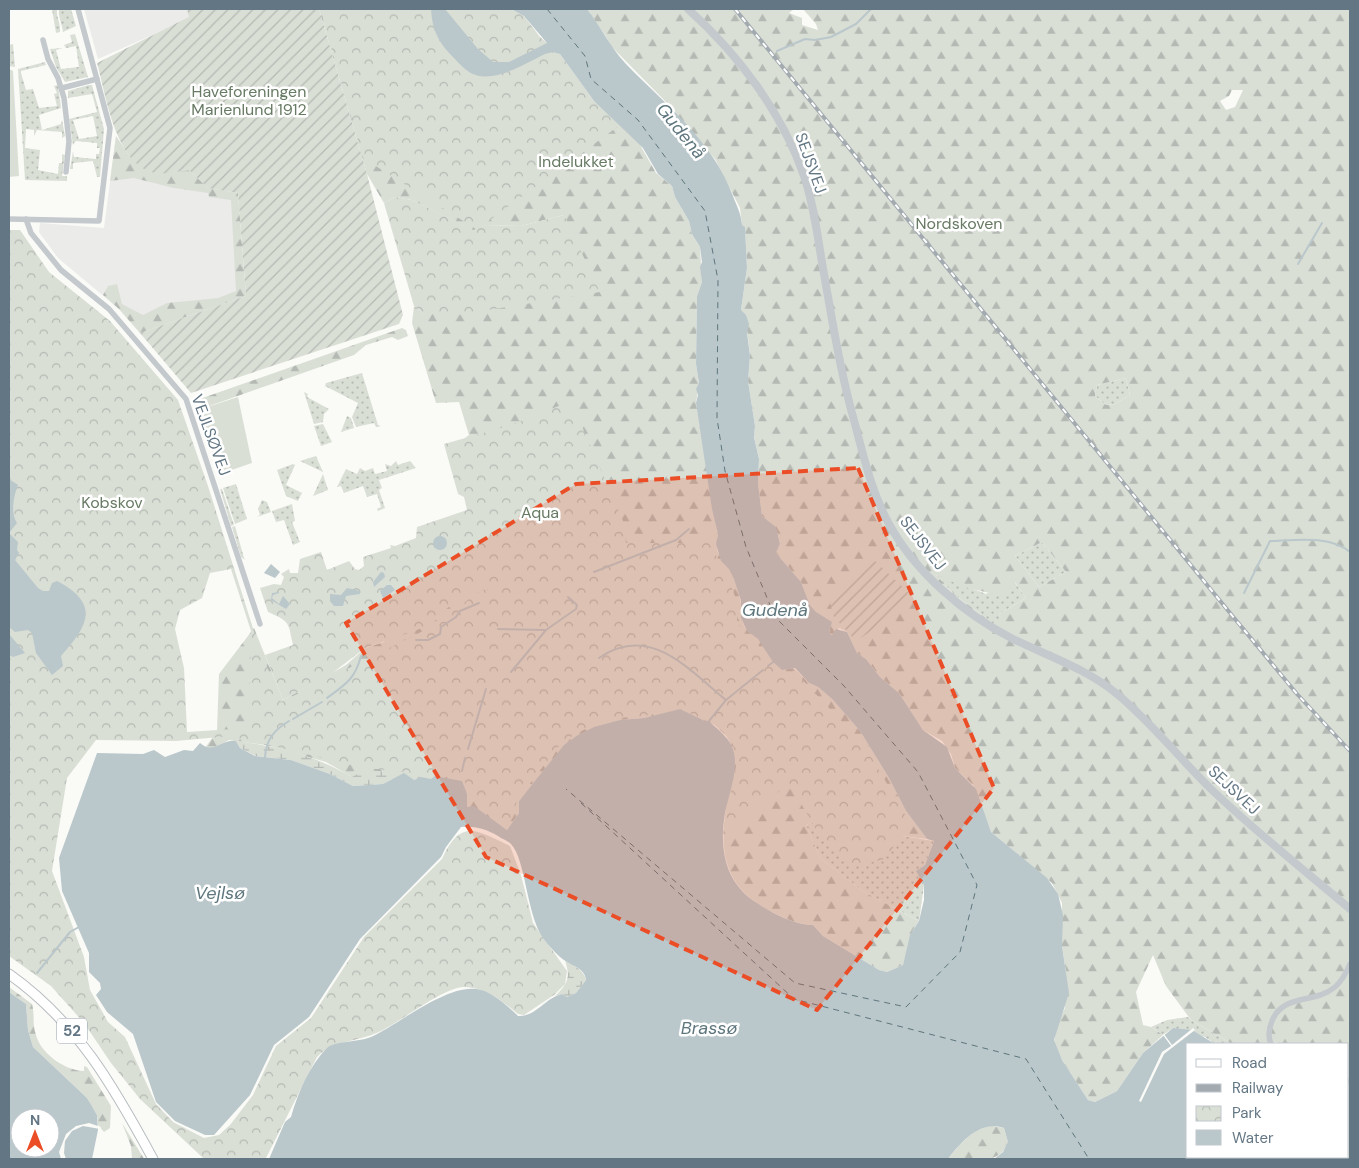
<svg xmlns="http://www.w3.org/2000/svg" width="1359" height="1168" font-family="'DM Sans',sans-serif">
	<defs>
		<pattern id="grass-dots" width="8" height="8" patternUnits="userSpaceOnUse" patternTransform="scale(1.25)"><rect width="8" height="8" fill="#dadfd6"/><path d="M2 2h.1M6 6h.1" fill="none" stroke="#b4b9b3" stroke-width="1.8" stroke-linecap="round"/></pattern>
		<pattern id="forest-firs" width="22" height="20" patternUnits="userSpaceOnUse" patternTransform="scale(1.25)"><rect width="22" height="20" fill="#dadfd6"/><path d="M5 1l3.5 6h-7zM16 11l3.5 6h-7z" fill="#b4b9b3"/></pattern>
		<pattern id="wetland-marsh" width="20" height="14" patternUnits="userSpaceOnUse" patternTransform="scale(1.25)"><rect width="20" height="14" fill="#dadfd6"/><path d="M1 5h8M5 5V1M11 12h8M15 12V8" fill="none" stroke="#b4b9b3"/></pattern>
		<pattern id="park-crowns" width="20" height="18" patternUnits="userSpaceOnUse" patternTransform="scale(1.25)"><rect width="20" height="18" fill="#dadfd6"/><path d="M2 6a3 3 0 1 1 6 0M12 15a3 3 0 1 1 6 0" fill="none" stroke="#b4b9b3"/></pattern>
		<pattern id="garden-furrows" width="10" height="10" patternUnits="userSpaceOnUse" patternTransform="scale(1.25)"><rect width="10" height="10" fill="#dadfd6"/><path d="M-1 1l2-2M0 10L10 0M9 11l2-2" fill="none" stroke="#b4b9b3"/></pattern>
	</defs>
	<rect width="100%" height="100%" fill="#fafaf7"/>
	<!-- built -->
	<g fill="#ebebea">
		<path d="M84,9H189L191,18L98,59Z"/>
		<path d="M116,136L130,157L236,191L246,296L140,333L119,309L58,258L39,232L40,223L104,228Z"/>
	</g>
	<!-- grass -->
	<g fill="url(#grass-dots)" fill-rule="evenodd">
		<path d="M52,9H57C56,18 61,23 60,32L56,33Z"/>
		<path d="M59,9H71L76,26L63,32C62,23 58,18 59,9Z"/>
		<path d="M75,34L88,77L65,82L56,67L50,49L63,48L56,50L61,69L79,67L76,46L66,48L64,45L72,42L70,35Z"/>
		<path d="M13,44L15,67L9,66V45Z"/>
		<path d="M45,62L46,65L21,71V73L26,90L33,89L39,108L57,106L54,94L57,93L54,86L58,85L61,108L39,115L42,130L61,124L62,120L65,136L62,138V132L37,130L34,136V130L26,129L25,148L40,150L38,170L58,174L59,163H62V154L65,155L62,176H67V181L25,180L18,69Z"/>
		<path d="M89,85H92L104,129L100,177H97L93,161L73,163V169H70L73,152L74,157L96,159V154H99L100,148H97V143L76,141L73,145L69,119L97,112L92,94L68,98V91ZM93,116L97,136L79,139L73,120Z"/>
		<path d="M362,373L378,425L381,426L376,427L374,423L356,427L352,417L358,403L325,386L326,383Z"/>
		<path d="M1126,378L1130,395L1115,404L1106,405L1095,396L1097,385Z"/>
		<path d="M304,392L308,394L307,397L329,409L324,414L323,422L314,424Z"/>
		<path d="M347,416L351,418L354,428L341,432Z"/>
		<path d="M323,424L332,442L321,446L314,426Z"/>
		<path d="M316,456L323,472L300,461Z"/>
		<path d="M396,461L398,465L410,461L416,468L379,480L382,488L379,490L385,508L378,511L377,509L381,507L377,494L367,497L363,486L344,493L341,486L337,487L346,469L357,474L360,468L365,471L373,468L375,474L387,471L385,464L391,466Z"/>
		<path d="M293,464L295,465L286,485L302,493L298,501L286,496L277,470Z"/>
		<path d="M323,474L328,490L313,496Z"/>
		<path d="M236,484L247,519L235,524L223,488Z"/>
		<path d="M220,489H222L234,525L231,526Z"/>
		<path d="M262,500L267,502L271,512L257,517L260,515L258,509Z"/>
		<path d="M292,504L295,521L292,522L300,542L293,545L284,520L276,522L272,511Z"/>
		<path d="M235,526L244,558L245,560L241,557L232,527Z"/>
		<path d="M1042,542L1066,572L1039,587L1015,556Z"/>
		<path d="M934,573L986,594L1014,581L1026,598L999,614L1001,622L995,625L955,595Z"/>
		<path d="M833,813L902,836L934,841L925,865L917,871L924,885L919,921L864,892L820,858L806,825Z"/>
		<path d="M1188,1017L1191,1020L1232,1044H1215L1205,1037L1173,1028L1163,1035L1151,1027L1167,1020Z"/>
	</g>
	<!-- forest -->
	<g fill="url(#forest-firs)" fill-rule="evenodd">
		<path d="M319,9H431L594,101L639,143L656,173L672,186L675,197L689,221L692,234L700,247L702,282L697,296L696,364L699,383L696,403L718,534C714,554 720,555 730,569C735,577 738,589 740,599C743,610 739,618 746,629C749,633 754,635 758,639C767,648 772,660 782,669L794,668L809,683L818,687L832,699L860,731L889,778L906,811L927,839L902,836L833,813L806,825L820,858L864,892L919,921L913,930L903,965L887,972L879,970L823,936L813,925C794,924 776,915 760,905C726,884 720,852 725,815C728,788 738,772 730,743C727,734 716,727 710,721H705L680,710L644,718L620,720L553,759L519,801V813L507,830L474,807H466L467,794C452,788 429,773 414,780L352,777L326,762L266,745L229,740L213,749L205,748L217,731L219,674L254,628L283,700L346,665L365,648L384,642L470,509L450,450L469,435L459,402L436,403L412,323L414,306L423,313L564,215L521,226L486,225L474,231L412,200L395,197L384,203L367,174Z"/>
		<path d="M587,9H794L789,13L802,18V25L818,30L816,24L803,9H1350V1159H1243L1244,1157H1348V1044H1279L1276,1042L1272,1044H1232L1191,1020L1166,986L1153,955L1136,992L1143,1025L1151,1027L1163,1035L1143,1053L1117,1091L1095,1102L1088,1100L1062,1060L1054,1044L1056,1027L1065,1008L1066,972L1062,946V903L1052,883L991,832L973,785L955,768L951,754L942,741L923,730L899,693L880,677L866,659L857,653L847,632L839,628L832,635L829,633L830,629L810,605L801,582L776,553L780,544C777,528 775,526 762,516L758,483L759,459L754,436L755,426L748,381L750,356L746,321L741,310L747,268L745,228L742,225L740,208L715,159L666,102L611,46C609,40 592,16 587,9ZM1232,90H1243L1235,107L1226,110L1220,101L1229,96ZM1126,378L1130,395L1115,404L1106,405L1095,396L1097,385ZM1042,542L1066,572L1039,587L1015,556ZM935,574L964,587L1002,596L1015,582L1026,598L999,614L1000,621L995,625L955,595Z"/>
		<path d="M116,136L130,157L163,173L189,170L208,188L238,193L246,296L140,333L119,309L103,295L108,286L117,284L122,304L143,315L167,303L218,298L236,291L231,200L209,197L208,193L174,188L134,178L110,181Z"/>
		<path d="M402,328L406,330L408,336L398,340L392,337L366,345L354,355L198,410L194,401Z"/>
		<path d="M9,987L32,1004C35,1014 32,1025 36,1035C41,1054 66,1071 84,1071V1066L87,1067L111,1106L110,1128L104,1132L98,1125L97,1115L87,1098L33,1047L28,1030L26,1004L9,992Z"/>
		<path d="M122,1123L143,1157L144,1159H132L131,1146Z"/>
		<path d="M993,1126L1004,1128L1008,1142C1000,1167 969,1159 948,1159C960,1144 974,1127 993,1126Z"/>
	</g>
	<!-- wetland -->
	<g fill="url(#wetland-marsh)">
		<path d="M236,741C277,746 316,756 352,777L365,770L404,773L383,784L353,786L330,774L291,760L256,756L240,748Z"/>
		<path d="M565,961C573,964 584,970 586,980L576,993L567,997L562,994L555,996C567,985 571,977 565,961Z"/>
	</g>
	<!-- park -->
	<g fill="url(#park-crowns)" fill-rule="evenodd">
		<path d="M320,9H511L524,16L540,37L560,54L594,101L620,125L479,228L486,225L521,226L564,215L600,292L451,316L423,313L414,306L384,203L395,197L412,200L473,230L476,229L363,158Z"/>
		<path d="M9,230H20L49,272L110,321L178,400L208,486L258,644L281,702L433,626L481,590L522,586L479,588L446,609L431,625L365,648L331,674L283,700L265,655L293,645C288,623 291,622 268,612L260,588L274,584L281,585L284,577L281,574L289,569L290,573H298L300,559L321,552L327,570L349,561L355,569L359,570L364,566L363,557L391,548L390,545L395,546L416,538L417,527L467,510L464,497L458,494L444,444L508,426L571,401L623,521L626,543H690L715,526L713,550L728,577L737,602V620L744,633L755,642L779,672L789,673L794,671L865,746L911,825L884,859L850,868L817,831L789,783L727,836V812L737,761L732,741L717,726L679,708L644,716L619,718L594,725L575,734L558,747L518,799L507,828L476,805L464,780L435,774L428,777L400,771L364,768L231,736L176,741L96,740L67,778L52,871L84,957L90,990L108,1022L125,1037L156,1104L173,1122L204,1138L219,1135L230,1125L253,1095L276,1046L311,1018L364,937L442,859C461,817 477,831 510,846L521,875L533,923L567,971L565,984L554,995L524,1015L518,1014C502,1001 485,987 464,987C445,987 402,1020 383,1030C361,1042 335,1039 317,1057L266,1158H203L140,1099L111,1063L84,1023L51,986L9,956ZM231,569L251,631L249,728L187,732L184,668L175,629L180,610L202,598L210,573Z"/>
	</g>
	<!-- garden -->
	<g fill="url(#garden-furrows)">
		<path d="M187,9H319L367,174L403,315L399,324L191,393L140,333L246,296L238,193L208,188L189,170C178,171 166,175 155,173C115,165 106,95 97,63L189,17Z"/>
		<path d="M872,558L912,596L896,615L856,641L834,617L830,603Z"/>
	</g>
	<!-- pitch -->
	<g fill="#dadfd6">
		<path d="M9,69L13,71L19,176L9,177Z"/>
		<path d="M238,397L252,463L220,474L198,410Z"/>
	</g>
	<!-- water -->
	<g fill="#bac7cb" fill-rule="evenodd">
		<path d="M431,9H445L478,49L493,62H509L547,43L524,16L511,9H587C601,27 610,47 626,64C666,105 713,141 733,196C737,207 741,213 742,225L745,227L747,268L741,310L746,315L749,324L747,333L750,356L748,381L755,426L754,437L759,459L758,483L762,516L776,527L780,544L776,553L801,582L810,605L816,612L832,622L829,633L832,635L836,629L847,632L857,653L866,659L880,677L899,693L923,730L947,747L955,768L976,789L991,832L1047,878L1058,894L1063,915L1062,946L1069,993L1054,1040L1062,1060L1088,1100L1095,1102L1117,1091L1143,1053L1173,1028L1192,1030L1215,1044H1188V1157H1244L1243,1159H994L1003,1152L1008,1142L1004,1128C980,1120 961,1142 948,1159H269L285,1122L291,1117C298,1092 310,1065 327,1048C334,1041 361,1042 371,1037C400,1024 450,981 481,990C493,993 509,1007 518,1016C536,1017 545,998 562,994L567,997L576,993L586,980C585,968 572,966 564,960C557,955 548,945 543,938C526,913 526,860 511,844C508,841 502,839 498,836C486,829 475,826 461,827L446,847L441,857L360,939L309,1017L274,1045L250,1095L214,1135H205L175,1121L156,1102L133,1034L107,1012L96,995L101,989L100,983L89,972V953L62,891L59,858L97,753L143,754L154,750L165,757L184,750L193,751L200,743C213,755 222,739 236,741L240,748L255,756L291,760L330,774L353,786L383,784L404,773L414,780L421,777L431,779L435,776L462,781L467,794V807L474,806L507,830L519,813V801L534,782L564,745L578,735L594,727L620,720L644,718L680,709L705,721H709C719,731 731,738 734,753C738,773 729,793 725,813C719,849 725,883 757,903C774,914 793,924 813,925L823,936L879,970L887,972L903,965L910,935L919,921L924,900V885L916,871L925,865L934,841L927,839L906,811L889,778L860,731L832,699L818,687L809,683L795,668L782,670L773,662L758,639L747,631L741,618V601L734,579L729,569L721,561L716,544L718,534L712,509L696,403L698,395L696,389L699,383L696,364L697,296L702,282L700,267L702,262L700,247L692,234L689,221L675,197L672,186L658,174L643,148L594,101L560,54L553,52L545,54C526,63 497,82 476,75C467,73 459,63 452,56C438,42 432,29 431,9Z"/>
		<path d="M9,479L18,485C14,495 10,513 17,523L9,533L18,542L17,550L19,553L15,560L38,588L43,591H49L52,583L57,581C101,604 88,626 61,656L63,666L52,675L36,653L32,633L28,630L15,632L9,627Z"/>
		<circle cx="440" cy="543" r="7"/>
		<path d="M271,564L280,572L275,578L264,573Z"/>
		<path d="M381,572L384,573L385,577L374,587L373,582Z"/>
		<path d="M387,585H391L395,590L383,598L380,591Z"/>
		<path d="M347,588L360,591V594L346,596L343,606H334L330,601V594L341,595Z"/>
		<path d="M279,592V593L273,595L272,598L279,604L283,596L290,604L286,609L271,600L272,593Z"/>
		<path d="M9,634L25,653L13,657L9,655Z"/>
		<path d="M9,992L26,1004L28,1030L33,1047L87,1098L97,1115L98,1130L92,1159H9ZM20,1118H50V1148H20Z"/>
	</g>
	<!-- pier -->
	<g fill="#fafaf7">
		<path d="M1193,1028L1195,1030L1164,1054L1141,1102L1139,1101L1162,1052L1171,1046L1163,1035L1164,1034L1172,1045Z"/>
		<path d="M89,1123L101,1127L100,1129L83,1126L72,1131L65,1141L64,1153L66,1159H61L59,1152L66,1134L76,1126Z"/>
	</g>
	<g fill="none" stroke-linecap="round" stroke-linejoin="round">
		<!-- stream -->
		<g stroke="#bac7cb" stroke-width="2">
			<path d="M777,51L805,39L815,40L831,37L856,24L871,9"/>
			<path d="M1298,264L1322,223"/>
			<path d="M594,572L676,540L689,529"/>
			<path d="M1244,593L1270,541C1297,540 1329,535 1350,552"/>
			<path d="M498,629L545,630"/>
			<path d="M416,640H428L440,634L441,627L456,617L460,611L479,603"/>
			<path d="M599,658C650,623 688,669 726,700"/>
			<path d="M768,666L773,662"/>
			<path d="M511,672L546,630L576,609L577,605L568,597"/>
			<path d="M327,698C346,684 355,679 361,656"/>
			<path d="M293,719L322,702"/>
			<path d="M709,721L726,700L763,670"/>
			<path d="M468,749L486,689"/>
			<path d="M265,757C266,740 274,730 289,721"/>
			<path d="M462,771L465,758"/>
			<path d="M37,973L70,932L79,927"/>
		</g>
		<!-- ferry -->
		<g stroke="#5e767d" stroke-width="1" stroke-dasharray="6 5" stroke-linecap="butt">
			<path d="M547,9L585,56L591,79L638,120L705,211L718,280L717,418L725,471L746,547L775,617L844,686L918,772L977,885L960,952L906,1007L795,983L566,789"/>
			<path d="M581,803L794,999L1026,1059L1089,1159"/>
		</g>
		<!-- primary casing -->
		<g stroke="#b5bbbf" stroke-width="11">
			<path id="primary" d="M9,974C77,1022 114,1087 153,1159"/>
		</g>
		<!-- minor -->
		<g stroke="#c4c9cd" stroke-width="5.5">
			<path d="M43,40L48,59L58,78L64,98L69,141L66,172"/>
			<path d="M62,88L97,79"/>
			<path d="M9,219L99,221L110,128L78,9"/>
			<path d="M26,219L31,233L61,270L109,309L186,399L260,624"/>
			<path d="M1271,1044C1268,1037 1269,1028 1272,1021C1283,993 1315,1004 1335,987C1342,981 1347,971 1350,964"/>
			<path d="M1348,1081L1350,1082"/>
		</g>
		<!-- tertiary -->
		<path stroke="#c4c9cd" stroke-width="8" d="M688,9C738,54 782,112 804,176C815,208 818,242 824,274C833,325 841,375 855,424C864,458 872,493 889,524C916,573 964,614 1013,639C1048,656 1087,669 1117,694C1152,723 1180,759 1212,790C1256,832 1304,870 1350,909"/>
		<!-- primary -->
		<use href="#primary" stroke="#fff" stroke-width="9"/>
		<!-- rail casing -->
		<g stroke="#a3abb1" stroke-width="4">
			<path id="rail" d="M735,9L1235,619L1297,694L1350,751"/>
		</g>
		<!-- rail -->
		<use href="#rail" stroke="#fff" stroke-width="2" stroke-dasharray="5.5" stroke-linecap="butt"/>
	</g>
	<!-- marked area -->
	<path fill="#eb4e26" fill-opacity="0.2" stroke="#eb4e26" stroke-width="4" stroke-dasharray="10 6" stroke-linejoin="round" d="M858,468L994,788L817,1010L486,857L346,623L576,484Z"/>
	<g text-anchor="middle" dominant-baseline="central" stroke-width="5" stroke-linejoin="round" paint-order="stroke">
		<!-- shield labels -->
		<rect fill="#fff" stroke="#929fa9" stroke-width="1" x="57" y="1018.5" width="30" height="25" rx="4"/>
		<g font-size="15" font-weight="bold" fill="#637684">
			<text x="72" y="1031">52</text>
		</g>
		<!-- park labels -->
		<g font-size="16" fill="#677a63" stroke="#fff">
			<text x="249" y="91">Haveforeningen<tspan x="249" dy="18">Marienlund 1912</tspan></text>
			<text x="576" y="161">Indelukket</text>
			<text x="959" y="223">Nordskoven</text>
			<text x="112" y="502">Kobskov</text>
			<text x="540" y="512">Aqua</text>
		</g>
		<!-- street labels -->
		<g font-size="16" fill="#637684" stroke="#fff">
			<text transform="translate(811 163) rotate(70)">SEJSVEJ</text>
			<text transform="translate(211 435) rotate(70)">VEJLSØVEJ</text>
			<text transform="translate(923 543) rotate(52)">SEJSVEJ</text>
			<text transform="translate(1234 790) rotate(43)">SEJSVEJ</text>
		</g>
		<!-- water labels -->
		<g font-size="18" font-style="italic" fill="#5e767d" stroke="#fff">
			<text transform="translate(681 131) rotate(51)">Gudenå</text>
			<text x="775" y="610">Gudenå</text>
			<text x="220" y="893">Vejlsø</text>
			<text x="709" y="1028">Brassø</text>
		</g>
	</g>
	<!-- border -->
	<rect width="1359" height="1168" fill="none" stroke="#637684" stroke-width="20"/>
	<!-- legend -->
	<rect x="1186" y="1043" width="162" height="115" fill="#ffffff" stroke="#c1c8ce"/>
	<rect x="1196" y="1059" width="25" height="8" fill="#ffffff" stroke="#c1c8ce"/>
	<text x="1232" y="1068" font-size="15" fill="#637684">Road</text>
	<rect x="1196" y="1084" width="25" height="8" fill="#a3abb1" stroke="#c1c8ce"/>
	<text x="1232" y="1093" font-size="15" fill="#637684">Railway</text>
	<rect x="1196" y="1106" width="25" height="15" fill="url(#park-crowns)" stroke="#c1c8ce"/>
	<text x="1232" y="1118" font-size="15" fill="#637684">Park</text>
	<rect x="1196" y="1130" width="25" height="15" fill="#bac7cb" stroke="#c1c8ce"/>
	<text x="1232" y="1143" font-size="15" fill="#637684">Water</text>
	<!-- north arrow -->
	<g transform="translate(35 1133)"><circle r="24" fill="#ffffff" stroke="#c1c8ce"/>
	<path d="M0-4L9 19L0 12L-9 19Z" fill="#eb4e26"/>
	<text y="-8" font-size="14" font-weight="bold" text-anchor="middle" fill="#637684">N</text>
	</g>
</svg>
